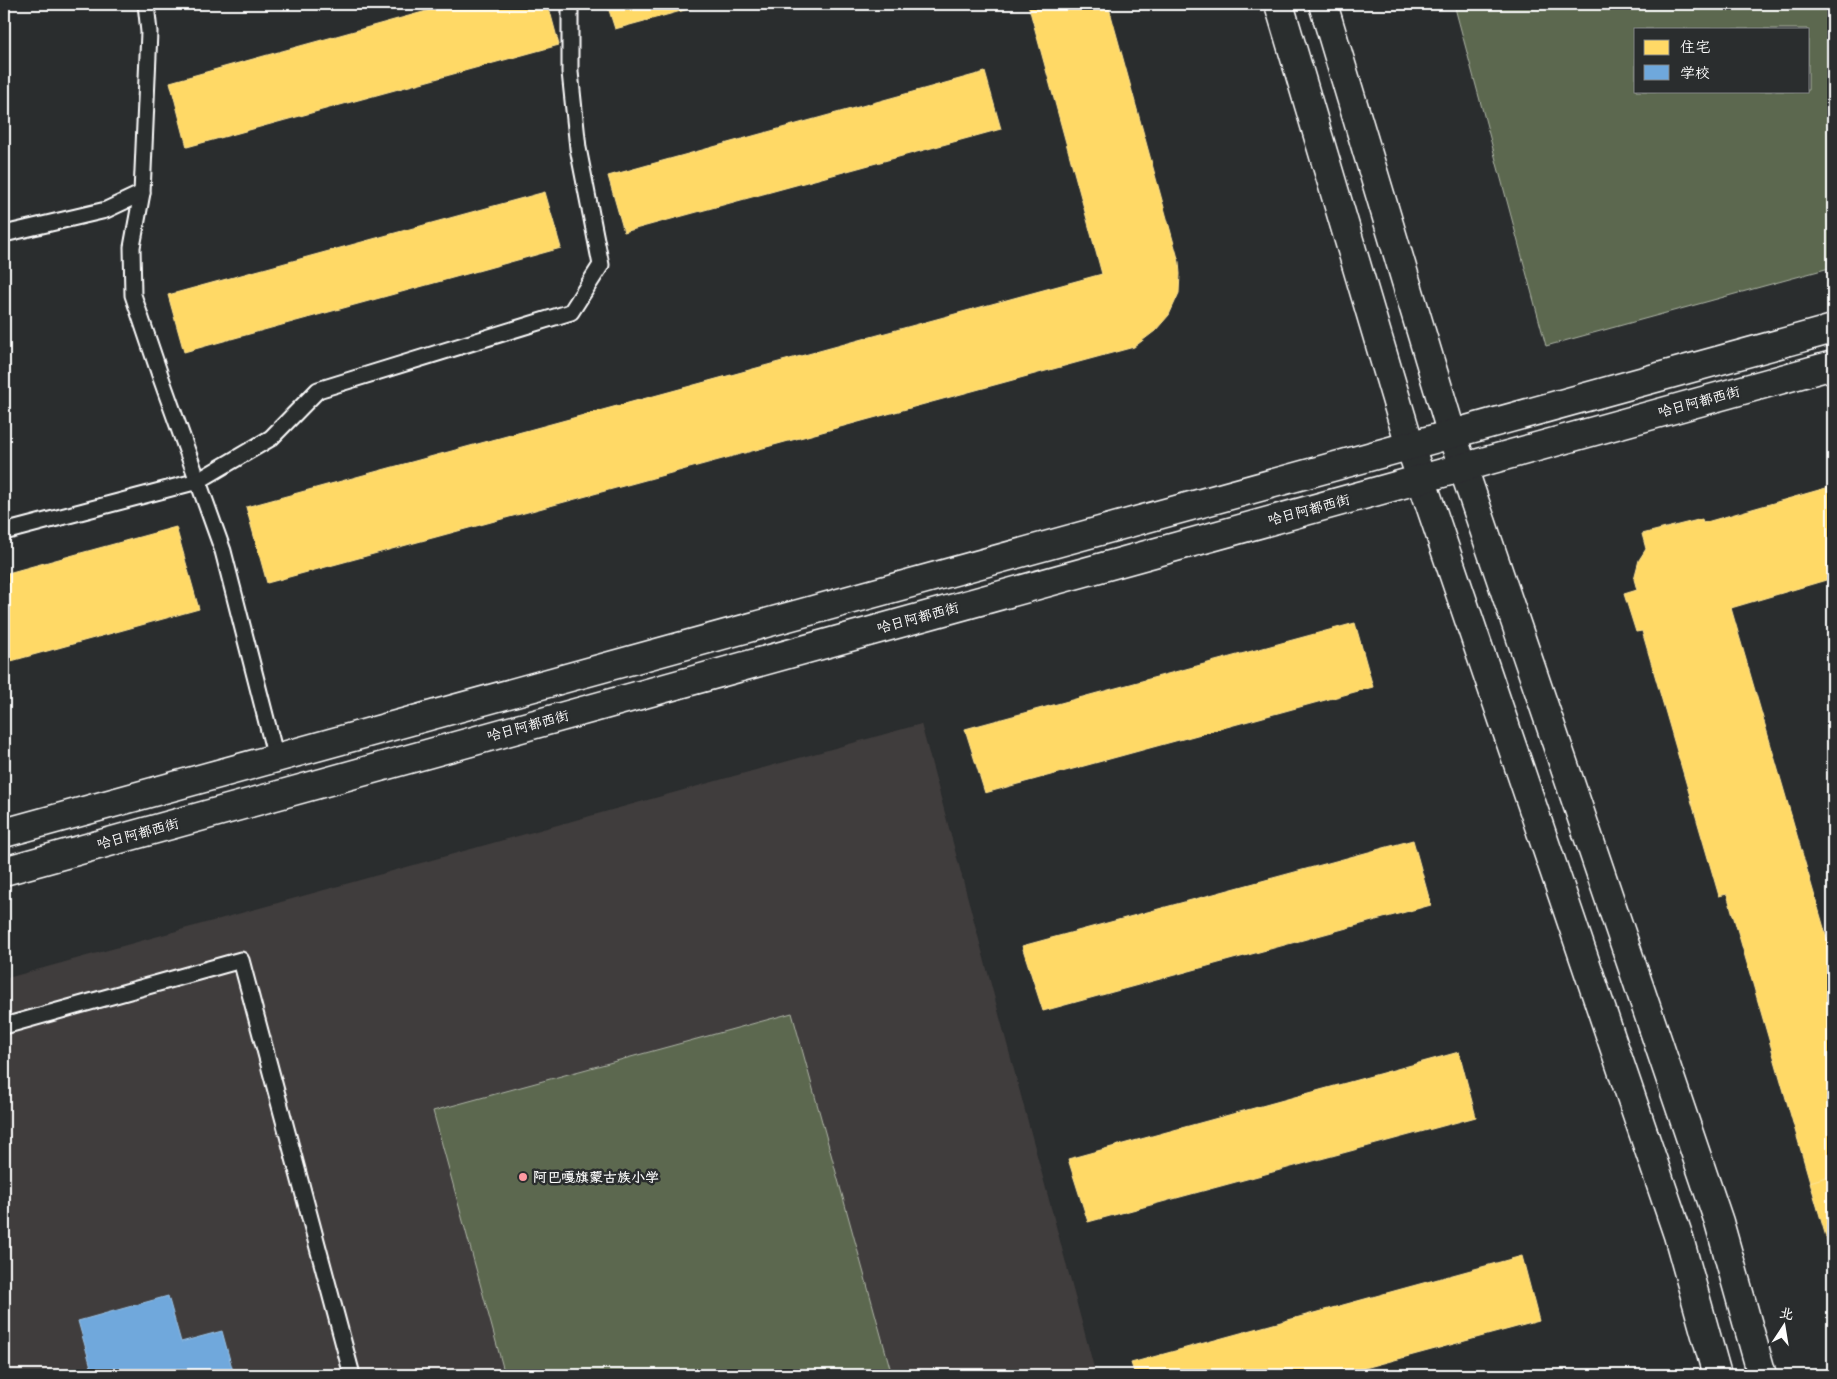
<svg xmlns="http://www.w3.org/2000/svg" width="1837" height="1379" font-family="Pangolin,'LXGW WenKai TC',sans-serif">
	<rect width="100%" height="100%" fill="#2a2d2e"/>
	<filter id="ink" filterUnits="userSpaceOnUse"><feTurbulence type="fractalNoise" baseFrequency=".02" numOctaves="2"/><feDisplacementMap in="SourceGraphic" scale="10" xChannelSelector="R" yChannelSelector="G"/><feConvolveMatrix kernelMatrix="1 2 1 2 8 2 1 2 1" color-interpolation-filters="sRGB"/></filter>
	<g filter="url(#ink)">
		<!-- built -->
		<path fill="#403d3d" d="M921,724L1096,1375H4V979Z"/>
		<!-- green -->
		<g fill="#5c684f" stroke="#aeb4a7" fill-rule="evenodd">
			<path d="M1454,4H1833V267L1546,346ZM1636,29H1808V91H1636Z"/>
			<path d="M792,1013L892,1375H505L433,1111Z"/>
		</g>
		<!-- homes -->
		<g fill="#ffd966" stroke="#ffe494">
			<path d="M452,4H548L559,45L187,147L170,82Z"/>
			<path d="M607,4H707L615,29Z"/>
			<path d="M1028,4H1108L1179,262L1180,274L1179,293L1169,315L1155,331L1134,347L267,583L246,507L1102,274Z"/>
			<path d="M985,72L1001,129L624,232L608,176Z"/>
			<path d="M545,192L561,248L184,352L168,295Z"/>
			<path d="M1833,486V578L1731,608L1833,959V1175L1810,1182L1727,894L1719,896L1642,631L1636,632L1624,594L1637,590L1634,579L1639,560L1646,549L1642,534L1702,519L1703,523Z"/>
			<path d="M176,527L199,609L4,663V574Z"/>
			<path d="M1355,623L1373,687L985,793L965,729Z"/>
			<path d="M1833,684V703L1828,686Z"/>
			<path d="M1413,840L1431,905L1043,1011L1022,946Z"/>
			<path d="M1459,1052L1476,1117L1088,1222L1068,1159Z"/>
			<path d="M1833,1175V1261L1810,1182Z"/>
			<path d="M1522,1256L1539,1321L1339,1375H1135L1131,1363Z"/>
		</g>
		<!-- schools -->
		<path fill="#6fa8dc" stroke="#9ac2e6" d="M168,1296L181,1342L222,1331L234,1375H60L91,1367L78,1321Z"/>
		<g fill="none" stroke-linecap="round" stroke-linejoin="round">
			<!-- lane casing -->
			<g stroke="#fff" stroke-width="19">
				<g id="lane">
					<path d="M146,4L149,32L142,193L132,247L133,295L161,378L223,551L276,758"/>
					<path d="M4,234L106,210L142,193"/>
					<path d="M4,532L198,481L271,438L318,390L571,312L601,265L578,148L570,72V4"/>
					<path d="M4,1026L241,960L352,1375"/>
				</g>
			</g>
			<!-- street casing -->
			<g stroke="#fff" stroke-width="31">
				<g id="street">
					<path d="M1279,4L1410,446L1678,1235L1717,1375"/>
					<path d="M1323,4L1452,435L1719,1222L1762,1375"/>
				</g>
			</g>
			<!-- secondary casing -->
			<g stroke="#fff" stroke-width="31">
				<g id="secondary">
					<path d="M4,833L1833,329"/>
					<path d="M4,871L1833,365"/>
				</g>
			</g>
			<!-- lane -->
			<use href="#lane" stroke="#2a2d2e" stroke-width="15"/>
			<!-- street -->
			<use href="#street" stroke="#2a2d2e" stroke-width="28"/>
			<!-- secondary -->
			<use href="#secondary" stroke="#2a2d2e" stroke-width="28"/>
		</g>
	</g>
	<!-- markers -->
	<circle fill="#ff9aa2" stroke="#2a2d2e" stroke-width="2" cx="523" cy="1177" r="5"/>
	<g text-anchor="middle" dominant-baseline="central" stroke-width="5" stroke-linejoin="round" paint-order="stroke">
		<!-- street labels -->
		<g font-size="14" fill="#fff" stroke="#2a2d2e">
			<text transform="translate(1699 402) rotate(-15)">哈日阿都西街</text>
			<text transform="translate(1309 510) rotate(-15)">哈日阿都西街</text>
			<text transform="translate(918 618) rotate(-15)">哈日阿都西街</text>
			<text transform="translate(528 726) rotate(-15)">哈日阿都西街</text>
			<text transform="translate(138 834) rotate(-15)">哈日阿都西街</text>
		</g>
		<!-- poi labels -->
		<g font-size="14" font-weight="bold" fill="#fff" stroke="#2a2d2e" text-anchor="start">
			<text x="533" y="1177">阿巴嘎旗蒙古族小学</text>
		</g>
	</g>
	<!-- margin -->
	<rect width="1837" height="1379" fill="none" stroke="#2a2d2e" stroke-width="20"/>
	<rect x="10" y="10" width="1817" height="1359" fill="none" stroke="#fff" stroke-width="2" filter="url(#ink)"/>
	<!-- legend -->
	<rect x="1634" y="28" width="175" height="65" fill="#2a2d2e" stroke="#7f8182"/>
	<rect x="1644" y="40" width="25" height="15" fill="#ffd966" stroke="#7f8182"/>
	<text x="1680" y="52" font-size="15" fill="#ffffff">住宅</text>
	<rect x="1644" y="65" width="25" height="15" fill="#6fa8dc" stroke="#7f8182"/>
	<text x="1680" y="78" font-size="15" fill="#ffffff">学校</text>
	<!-- north arrow -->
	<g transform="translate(1784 1326) rotate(12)" stroke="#2a2d2e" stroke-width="4" paint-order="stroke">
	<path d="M0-4L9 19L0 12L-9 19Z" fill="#ffffff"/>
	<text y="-8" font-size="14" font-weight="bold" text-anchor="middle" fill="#ffffff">北</text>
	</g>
</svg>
